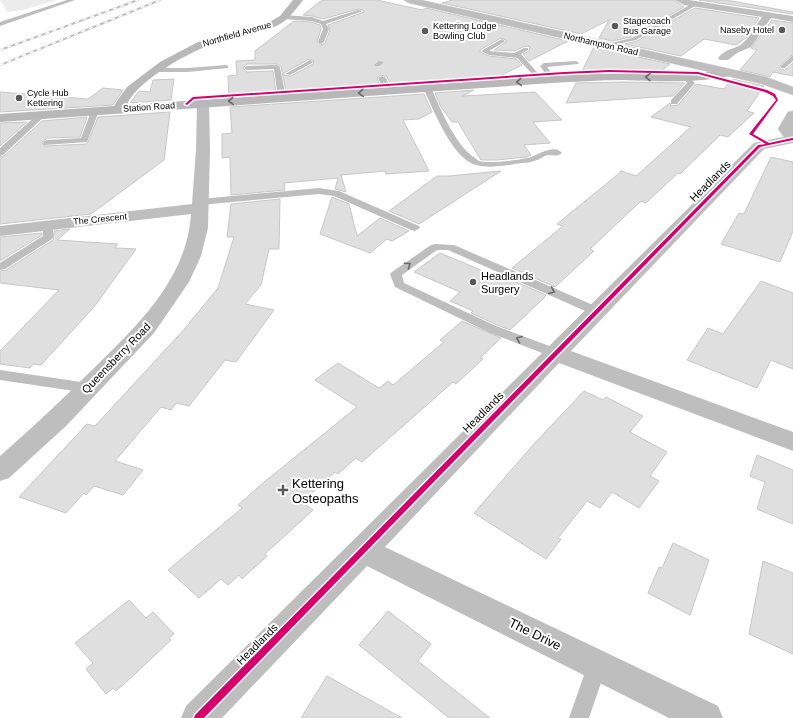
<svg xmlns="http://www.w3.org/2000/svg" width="793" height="718" font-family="Helvetica,sans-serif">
	<rect width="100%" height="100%" fill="#fff"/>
	<!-- green -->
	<path fill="#ececec" d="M0,0H57L23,10L7,12Z"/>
	<!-- building -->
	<g fill="#dfdfdf" stroke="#c7c7c7" fill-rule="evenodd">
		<path d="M322,0H377L422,10L426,8L568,41L529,61L523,54L529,51L530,48L528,46L523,47L514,51L494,50L506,42V40L501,38L480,50V52L489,56L516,59L522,65L498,77L391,85L387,77L381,75L377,78L380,86L286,92L281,66L277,64H247L243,68L247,72L273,71L276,93L229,96L228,76L237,75L236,61L255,60V51L294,21L311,22L320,25L321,29L317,42L322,45L325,43L330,30L328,25L364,12L363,10L358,9L323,19L312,16L303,15ZM309,59L314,61L313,64L291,76L284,75V73Z"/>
		<path d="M452,0H674L684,7L631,37L612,41L599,38L609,20L581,34L442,3Z"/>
		<path d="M699,0H726L793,12V14Z"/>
		<path d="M695,8L759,18L747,37L736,45L704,39L681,56L625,44L637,41Z"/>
		<path d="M772,20L793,23V54L780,66V69L785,70L793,63V76L773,72L770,77L740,70L757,50L751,48Z"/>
		<path d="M594,47L670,64L660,72L581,73Z"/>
		<path d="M174,79L171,100L130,103L139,91L150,92L153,80Z"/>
		<path d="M732,79L764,86L747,111L754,113L728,137L720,135L680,174L678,173L646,203L641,201L590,249L594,251L555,287L512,268L563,226L557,224L617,175L621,171L636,176L691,127L651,117L670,103L671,106L678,105L696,84L724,89Z"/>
		<path d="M623,82L685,83L673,96L566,103L576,83Z"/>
		<path d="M103,88L123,90L113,105L0,112V92L88,99Z"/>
		<path d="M474,90L462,96L535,92L562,120L533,122L550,143L524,145L531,155L526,157L497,160H481L458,122H452L441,107L435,93Z"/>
		<path d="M424,94L432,112L419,119L403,120L429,171L386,174L385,171L341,175L346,192L335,189L338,178L284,183L285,190L231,195L230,157L222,158V134L232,133L230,107Z"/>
		<path d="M170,112L164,160L91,214L0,224V157L4,156L42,121L87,117L80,137L47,138L42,142L44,146L87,144L98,117Z"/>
		<path d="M27,122L0,146V123Z"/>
		<path d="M771,157L793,162V231L780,262L721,244L739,213L744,214Z"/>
		<path d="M501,171L419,224L389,211L437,176H449Z"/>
		<path d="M332,197L349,204L357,236L380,218L409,231L392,241L387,239L370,253L320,234Z"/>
		<path d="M280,199L279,249H269L261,285L245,304L274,310L236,362L225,360L189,406L176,403L171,410L161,407L115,461L143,470L123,495L94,486L86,495L84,493L66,513L19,497L87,424L95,426L190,323H189L218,288L234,237H227L231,204Z"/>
		<path d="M70,229L57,240L118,244L115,248L136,249L94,307L41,365L33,364L30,368L0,364V351L59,290L0,283V271L6,270L53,240L54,231Z"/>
		<path d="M42,233V235L0,261V237Z"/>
		<path d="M440,253L500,278L503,276L546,295L544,297H545L510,330L497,325L471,313L473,311L450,301L460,292L414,272Z"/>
		<path d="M761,281L793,293V369L771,360L757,388L687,360L708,328L723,334Z"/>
		<path d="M462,321L501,338L480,358L483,359L456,384L453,382L362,462L356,458L338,474L335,472L302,502L313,510L265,554L267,556L242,579L239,575L228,585L221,579L199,598L168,570L242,508L238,505L263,483L357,407L315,380L338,363L379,388L388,381L393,385L444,342L440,340Z"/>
		<path d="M584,391L603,400L606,397L643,416L630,432L667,452L650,476L659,481L639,508L612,492L600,508L587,501L558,538L561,539L546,559L474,513L533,445Z"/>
		<path d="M757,455L793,470V524L757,509L765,482L750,476Z"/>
		<path d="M673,543L709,560L690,615L648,593L659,567L662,568Z"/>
		<path d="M763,561L793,573V654L749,634Z"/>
		<path d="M129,600L146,618L153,612L174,634L169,638L171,640L134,675L116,691L113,688L106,694L86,669L93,663L75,643Z"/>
		<path d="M388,611L431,644L418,661L490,718H449L359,645Z"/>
		<path d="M327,676L402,718H301Z"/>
	</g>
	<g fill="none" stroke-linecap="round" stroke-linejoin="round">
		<!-- primary casing -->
		<g stroke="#dbdbdb" stroke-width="1">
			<g id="primary">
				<path d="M404,0H421L766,77L793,87V95L762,84L409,3Z"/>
				<path d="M793,111V143L788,142L778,129L788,112Z"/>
			</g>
		</g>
		<!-- lane -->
		<g fill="#bebebe" fill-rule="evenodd">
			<path d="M67,0H75L0,26V22Z"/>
			<path d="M695,2L698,4L697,5L636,40L605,47L602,45L632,38Z"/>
			<path d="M358,10L363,11L326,24L329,29L324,42L321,44L318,42L323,29L321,24L311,21L284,19L281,17L284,15L312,17L323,21Z"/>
			<path d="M502,39L505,41L504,42L489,51L514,53L524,48H528V50L521,54L543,79V81H539L517,58L489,55L481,51Z"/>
			<path d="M793,55V61L785,68H781V66Z"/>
			<path d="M310,60L313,62L312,63L290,75L285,74Z"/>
			<path d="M379,61L384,62L379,66H375L374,65Z"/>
			<path d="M576,61L579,63L578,64L547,67L556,79L552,81L550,80L540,66L544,63Z"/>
			<path d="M226,65L228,66V68L188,72H157L154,70L157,68H188Z"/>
			<path d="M277,65L280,67L286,98L282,100L278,98L274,69L247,70L244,68L247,66Z"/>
			<path d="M382,76L386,78L392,91L391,93H385L384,91L378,78Z"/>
			<path d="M687,76L689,77L695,83L677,104H671V100L687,83L683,78Z"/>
			<path d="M424,86H430L431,88C442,111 452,139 472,156C474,157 477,160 479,161C489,164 522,160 531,157C540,154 554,144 562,153C558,157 553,155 548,155C543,156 541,159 537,160C532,162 527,163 522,163C508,165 490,169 476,165C452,159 433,108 423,88Z"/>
			<path d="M92,109H98L99,111L87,142L44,145L43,143L44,141L47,140L81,138Z"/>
			<path d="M39,113H45L46,115L3,155L0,156V148Z"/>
			<path d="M319,188L339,191L419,226L420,228L415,231L411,230L334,196L319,194L201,205L196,202L201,199Z"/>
			<path d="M48,222L53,225V237L52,239L5,269L0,270V263L43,236V225Z"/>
			<path d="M435,244L454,245L600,308L602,311L600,314H592L448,250H437L402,275L404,283L496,326L560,350L561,353L560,356L555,357L550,356L488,332L395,287L390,274L392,272L431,245Z"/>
			<path d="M0,370L88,383L93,385L95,388L93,391L88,393L0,380Z"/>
			<path d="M597,655L604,658L607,665L589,718H569L590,658Z"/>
		</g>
		<!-- street -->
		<g fill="#bebebe" fill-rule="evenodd">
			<path d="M675,0H689L793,16V22L771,18L751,47L737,53L728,60H720L718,58C727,47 735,50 743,43C750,37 756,25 762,17L684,5Z"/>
			<path d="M203,99L208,100L209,103L210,150L208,228L201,256L189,282L154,333L66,426L9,478L0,481V456C32,428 63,399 93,369C137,326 187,279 191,214L0,236V226L192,204L196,150L197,103L198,100Z"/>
			<path d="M793,135V143L764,149L571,351L793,432V451L559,363L385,547L718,706L723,718H669L367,566L222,718H181L186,706L754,143Z"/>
		</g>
		<!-- secondary -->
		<path fill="#b8b8b8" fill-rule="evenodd" d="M293,0H303C296,9 289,19 280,24C260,35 237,37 216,43C192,50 136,81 127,105L552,75L613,73L693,74L729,69L733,71L735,73L733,75C697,84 659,81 623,80C599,80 576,82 552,83L0,122V114L114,106L119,98L127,87L160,62L198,42L266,24L280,16Z"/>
		<!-- primary -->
		<use href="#primary" fill="#bebebe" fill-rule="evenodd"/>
		<!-- rail casing -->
		<g stroke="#bebebe" stroke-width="2">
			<g id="rail">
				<path d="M0,50L138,0"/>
				<path d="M0,65L160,0"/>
			</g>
		</g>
		<!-- rail -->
		<use href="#rail" stroke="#fff" stroke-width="1.5" stroke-dasharray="4" stroke-linecap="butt"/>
		<!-- cycleway casing -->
		<g stroke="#fff" stroke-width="3">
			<path id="cycleway" d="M609,70L698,72L767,90L775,94L778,100L753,134L769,143L792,138H793V140L760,147L204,718H194L195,715L336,573L758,145L766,144L749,134L776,100L773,96L765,92L698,74L609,72L564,74L194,99L187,105L185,104L193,97L564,72Z"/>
		</g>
		<!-- cycleway -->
		<use href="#cycleway" fill="#d6006c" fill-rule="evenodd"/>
	</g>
	<!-- one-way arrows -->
	<defs><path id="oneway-chevron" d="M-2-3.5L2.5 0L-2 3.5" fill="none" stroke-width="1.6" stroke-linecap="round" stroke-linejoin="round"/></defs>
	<g stroke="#656565">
		<use href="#oneway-chevron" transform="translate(648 77) rotate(-179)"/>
		<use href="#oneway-chevron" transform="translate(519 82) rotate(176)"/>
		<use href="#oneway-chevron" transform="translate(361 93) rotate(176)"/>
		<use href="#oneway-chevron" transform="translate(231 101) rotate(176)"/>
	</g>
	<g stroke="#686868">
		<use href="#oneway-chevron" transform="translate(408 265) rotate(-35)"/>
		<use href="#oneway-chevron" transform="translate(552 291) rotate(23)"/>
		<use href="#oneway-chevron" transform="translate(519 339) rotate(-159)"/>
	</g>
	<!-- markers -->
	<g fill="#595959" stroke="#fff" stroke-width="1.5">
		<circle cx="615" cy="26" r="4"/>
		<circle cx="782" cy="30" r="4"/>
		<circle cx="425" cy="31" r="4"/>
		<circle cx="19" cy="98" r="4"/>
		<circle cx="473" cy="282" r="4"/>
		<path d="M281 484h4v4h4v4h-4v4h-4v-4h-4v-4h4z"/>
	</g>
	<g text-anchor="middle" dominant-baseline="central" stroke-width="4" stroke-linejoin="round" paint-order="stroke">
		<!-- far-poi labels -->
		<g font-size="9" fill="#000" stroke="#fff" text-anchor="start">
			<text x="623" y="21">Stagecoach<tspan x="623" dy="10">Bus Garage</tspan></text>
			<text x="433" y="26">Kettering Lodge<tspan x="433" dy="10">Bowling Club</tspan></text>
			<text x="774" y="30" text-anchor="end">Naseby Hotel</text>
			<text x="27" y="93">Cycle Hub<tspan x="27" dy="10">Kettering</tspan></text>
		</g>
		<!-- far-street labels -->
		<g font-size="9" fill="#000" stroke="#fff">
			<text transform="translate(237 34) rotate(-16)">Northfield Avenue</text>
			<text transform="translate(601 44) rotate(13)">Northampton Road</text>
			<text transform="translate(149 107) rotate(-4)">Station Road</text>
			<text transform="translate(100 219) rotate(-6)">The Crescent</text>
		</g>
		<!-- street labels -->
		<g font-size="11" fill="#000" stroke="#fff">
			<text transform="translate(710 181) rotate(-45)">Headlands</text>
			<text transform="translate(116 358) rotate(-46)">Queensberry Road</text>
			<text transform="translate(483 412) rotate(-45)">Headlands</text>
			<text transform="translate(257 644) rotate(-45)">Headlands</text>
		</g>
		<!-- poi labels -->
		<g font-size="11" fill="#000" stroke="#fff" text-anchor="start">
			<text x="481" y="276">Headlands<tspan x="481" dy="13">Surgery</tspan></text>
		</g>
		<!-- near-poi labels -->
		<g font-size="13" fill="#000" stroke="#fff" text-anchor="start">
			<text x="292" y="483">Kettering<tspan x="292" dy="15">Osteopaths</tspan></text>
		</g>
		<!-- near-street labels -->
		<g font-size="13" fill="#000" stroke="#fff">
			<text transform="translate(535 634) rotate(26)">The Drive</text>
		</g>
	</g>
</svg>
